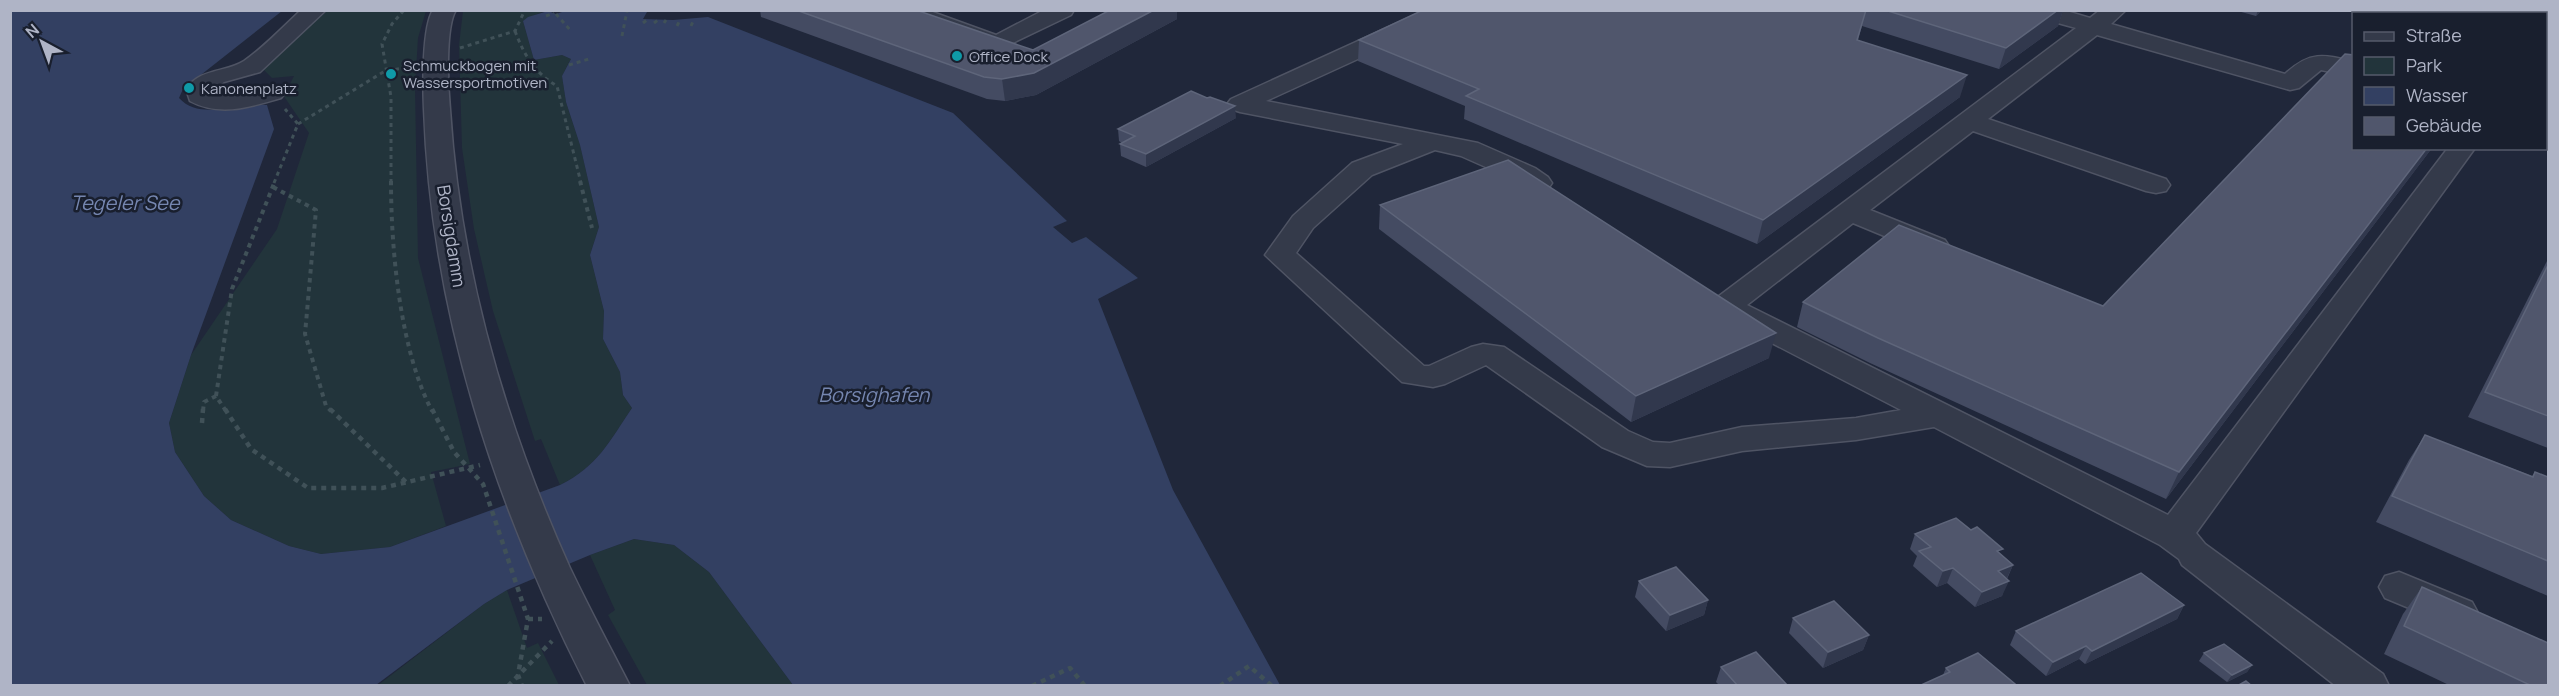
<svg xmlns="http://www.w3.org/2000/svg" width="2559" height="696" font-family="Manrope,sans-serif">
	<rect width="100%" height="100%" fill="#20273a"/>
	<!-- green -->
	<g fill="#22343b">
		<path d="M327,11H426L418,38L415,88L418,258L470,464L431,472L446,526L390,547L321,554L289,546L231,520L204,496L175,452L169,423L191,355L277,229L309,133L281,92L290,84L294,76L272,78L262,68Z"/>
		<path d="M463,11H544L523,21L534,60L562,55L571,59L562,76L566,102L580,145L599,227L590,255L604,311L603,339L620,372L623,395L632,408C609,442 598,466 560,485L541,439L535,441L493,311L474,229L462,148L459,45Z"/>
		<path d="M634,539L674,545L709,572L793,685H647L608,615L615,610L590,555Z"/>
		<path d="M507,590L527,648L538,643L559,685L377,686L484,604Z"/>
	</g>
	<!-- water -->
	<path fill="#334062" d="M614,10L647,12L643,19L673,20L708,17L953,113L1067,221L1053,227L1072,243L1086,237L1138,278L1098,299L1173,490L1280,685H793L709,572L674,545L634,539L590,555L507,590L484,604L376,685H11L10,11H282L183,89L179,98C201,122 239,101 267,105L274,129L191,355L169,423L175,452L204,496L231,520L289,546L321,554L390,547L560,485C598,466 609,442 632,408L623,395L620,372L603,339L604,311L590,255L599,227L580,145L566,102L562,76L571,59L562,55L534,60L523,21L528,17L548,11L556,14L565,11Z"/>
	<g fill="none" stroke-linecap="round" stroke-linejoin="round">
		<!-- minor casing -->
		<g stroke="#4f5464" stroke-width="3">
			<g id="minor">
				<path d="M301,10H326L260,72L224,82L211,91C231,105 259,82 281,88L285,93L281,98C250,107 220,117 190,101L186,89C200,68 225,73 244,61C264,47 283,27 301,10Z"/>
				<path d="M433,10H456C445,27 448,88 450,109C460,268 505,424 570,568C589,608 610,647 630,686H587C495,505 431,313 424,109C423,87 422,27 433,10Z"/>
				<path d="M893,10H927L996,35L1044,10H1074L1071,15L998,50L896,15Z"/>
				<path d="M1426,10H1457L1454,15L1266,101L1478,143L1535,168L1548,177L1552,183L1548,189L1538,191L1528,189L1515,180L1461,156L1435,150L1372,175L1313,228L1296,253L1424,366H1429L1471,347L1483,344L1504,347L1628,431L1653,442L1670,443L1742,427L1856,418L1901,410L1716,314L1710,306L1715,299L2076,28L2029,15L2026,10H2063L2090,18L2100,10H2126L2111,24L2285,74C2310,51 2323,54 2354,62V77L2321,70L2299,88L2290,90L2097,35L1988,119L2166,179L2170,185L2166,191L2156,193L2146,191L1973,131L1870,210L1945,240L1949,246L1945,252L1934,255L1923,252L1853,223L1747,305L2168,515L2448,148H2475L2196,533L2205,544L2383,674L2389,686H2336L2182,565L2179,559L2160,545L1934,427L1856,440L1742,451L1670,467L1647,466L1602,447L1486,365L1445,384L1433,387L1402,382L1265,255L1293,216L1352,163L1403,144L1240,112L1231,109L1227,104L1231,99Z"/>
				<path d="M2548,28V46L2546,47V29Z"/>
				<path d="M2546,83L2548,84V100L2546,99Z"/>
				<path d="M2399,572L2472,602L2478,613L2472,624L2457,628L2385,598L2379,587L2385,576Z"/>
			</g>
		</g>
		<!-- path-far2 -->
		<g stroke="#405158" stroke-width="3" stroke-dasharray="4 4" stroke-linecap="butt">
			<path d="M556,14L571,31"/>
			<path d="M546,16L554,13"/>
			<path d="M643,23L648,19"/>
			<path d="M654,23L658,20"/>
			<path d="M664,23L666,20"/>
			<path d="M677,26L680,20"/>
			<path d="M691,26L694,19"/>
			<path d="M515,31C524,55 535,73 557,86L581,183"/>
			<path d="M622,36L627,11"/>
			<path d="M460,48L515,31L525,10"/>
			<path d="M569,65L589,59"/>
			<path d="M298,124L385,71L411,67"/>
			<path d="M274,183L298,124L285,109"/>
			<path d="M391,183V97L382,44L392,24L404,10"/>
		</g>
		<!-- path-far1 -->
		<g stroke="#405158" stroke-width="4" stroke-dasharray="4.5 4.5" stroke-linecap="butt">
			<path d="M391,181C391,250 400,350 432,411"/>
			<path d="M580,181L592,228"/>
			<path d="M273,187L316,210L305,334L326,406L331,411"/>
			<path d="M203,411L204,402L216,396"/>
			<path d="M226,411L216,396L232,289L275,181"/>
		</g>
		<!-- path -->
		<g stroke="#405158" stroke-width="4.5" stroke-dasharray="5 5" stroke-linecap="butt">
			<path d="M225,409L251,449L308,488H382L480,465"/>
			<path d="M330,409L408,484"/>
			<path d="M432,409L454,452L483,484L528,619L518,675L522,686"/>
			<path d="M202,423L203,409"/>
			<path d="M528,619H542"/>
			<path d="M508,686L552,641"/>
			<path d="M1032,686L1070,668L1085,686"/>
			<path d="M1220,686L1249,666L1272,686"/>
		</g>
		<!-- minor -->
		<use href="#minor" fill="#343a4a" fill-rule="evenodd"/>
	</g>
	<!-- wall -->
	<g fill="#444b62">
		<path d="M760,10H916L1033,50L1110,10H1177V19L1036,95L1005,101L987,99L761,17Z"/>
		<path d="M1423,10H2063L2058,26L1999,69L1862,26L1858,40L1960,97L1757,244L1464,119L1465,106L1358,61L1359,40Z"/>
		<path d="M2234,10H2262L2256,16Z"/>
		<path d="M1236,118L1146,167L1121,156L1120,144L1122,143L1119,141L1118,129Z"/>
		<path d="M2354,148H2432L2166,499L1870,363L1797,327L1803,302L2103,306Z"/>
		<path d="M1380,205L1769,358L1631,422L1379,229Z"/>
		<path d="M2548,259V448L2468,417Z"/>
		<path d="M2425,435L2532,476L2535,472L2548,477V596L2376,522L2409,460Z"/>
		<path d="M1915,534L2000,554L2013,565L2007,579L2002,596L1975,607L1947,583L1937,587L1913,566L1917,556L1910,549Z"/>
		<path d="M1639,581L1708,600L1704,615L1666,631L1635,597Z"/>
		<path d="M2422,587L2548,686H2451L2384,654L2403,614Z"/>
		<path d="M2184,605L2177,619L2085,664L2079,659L2046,676L2010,645L2016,631Z"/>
		<path d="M1793,618L1869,635L1863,650L1823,668L1789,633Z"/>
		<path d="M2204,653L2252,665L2247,672L2227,682L2199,661Z"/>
		<path d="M1721,667L1788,686H1720L1716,682Z"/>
		<path d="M1946,668L2014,686L1943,675Z"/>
	</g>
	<!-- shaded-wall -->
	<g fill="#31384d">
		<path d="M1154,10H1177V19L1036,95L1005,101L1002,79Z"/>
		<path d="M2058,10H2063L2058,26L1999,69L2006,48Z"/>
		<path d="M2258,10H2262L2256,16Z"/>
		<path d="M1967,75L1960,97L1757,244L1763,220Z"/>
		<path d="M1235,106L1236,118L1146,167V154Z"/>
		<path d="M2427,148H2432L2166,499L2179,472Z"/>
		<path d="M1776,333L1769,358L1631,422L1636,396Z"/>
		<path d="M2013,565L2006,580L1998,571Z"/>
		<path d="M1953,568L1947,583L1937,587L1943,571Z"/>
		<path d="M2009,581L2002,596L1975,607L1982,592Z"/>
		<path d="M1708,600L1704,615L1666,631L1670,615Z"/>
		<path d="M2184,605L2177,619L2085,664L2092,651Z"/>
		<path d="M1869,635L1863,650L1823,668L1828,652Z"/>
		<path d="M2086,646L2079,659L2046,676L2053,662Z"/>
		<path d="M2252,665L2247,672L2227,682L2232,675Z"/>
	</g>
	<!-- building -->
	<g fill="#50566c" stroke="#5e657a" stroke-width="1.5">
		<path d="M796,10H916L1033,50L1110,10H1154L1034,73L1002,79L984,77Z"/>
		<path d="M1423,10H1866L1857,40L1967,75L1763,220L1466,96L1479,89L1359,40Z"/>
		<path d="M1885,10H2058L2006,48Z"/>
		<path d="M2345,54L2354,55V148H2427L2179,472L1878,338L1803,302L1899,225L2103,306Z"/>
		<path d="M1191,91L1207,98L1210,97L1235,106L1146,154L1120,144L1135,136L1118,129Z"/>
		<path d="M1508,160L1776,333L1636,396L1380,205Z"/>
		<path d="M2548,265V416L2485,392Z"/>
		<path d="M2425,435L2533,477L2535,472L2548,477V561L2392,496Z"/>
		<path d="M1956,518L1971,530L1977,527L2003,549L1997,551L2013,565L1998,571L2009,581L1982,592L1953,568L1943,571L1919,551L1931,547L1915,534Z"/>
		<path d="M1676,567L1708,600L1670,615L1639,581Z"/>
		<path d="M2141,573L2184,605L2092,651L2086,646L2053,662L2016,631Z"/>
		<path d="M2422,587L2548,643V686H2532L2404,626Z"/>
		<path d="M1834,601L1869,635L1828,652L1793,618Z"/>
		<path d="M2224,644L2252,665L2232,675L2204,653Z"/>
		<path d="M1756,652L1788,686H1738L1721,667Z"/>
		<path d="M1978,653L2015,684L2012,686H1919L1950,672L1946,668Z"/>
		<path d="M2246,681L2252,686H2237Z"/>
	</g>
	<!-- markers -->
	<g fill="#0f9aa8" stroke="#191f2e" stroke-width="2">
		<circle cx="957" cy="56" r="6"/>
		<circle cx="391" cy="74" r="6"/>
		<circle cx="189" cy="88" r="6"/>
	</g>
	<g text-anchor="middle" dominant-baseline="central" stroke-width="5" stroke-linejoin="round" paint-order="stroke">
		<!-- far-poi labels -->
		<g font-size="15" fill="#afb4c6" stroke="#191f2e" text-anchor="start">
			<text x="969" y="56">Office Dock</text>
			<text x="403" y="65">Schmuckbogen mit<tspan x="403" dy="17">Wassersportmotiven</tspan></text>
			<text x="201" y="88">Kanonenplatz</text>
		</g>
		<!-- street labels -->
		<g font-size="18" fill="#afb4c6" stroke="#191f2e">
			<text transform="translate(452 236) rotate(81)">Borsigdamm</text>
		</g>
		<!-- water labels -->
		<g font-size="20" font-style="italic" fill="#7586b0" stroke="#191f2e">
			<text x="125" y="202">Tegeler See</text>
			<text x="874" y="394">Borsighafen</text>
		</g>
	</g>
	<!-- border -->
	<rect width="2559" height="696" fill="none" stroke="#afb4c6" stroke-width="24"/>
	<!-- legend -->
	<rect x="2352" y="12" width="195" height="138" fill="#191f2e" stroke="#555b6b" stroke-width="1.5"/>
	<rect x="2364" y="32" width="30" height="9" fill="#343a4a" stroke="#555b6b" stroke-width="1.5"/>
	<text x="2406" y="42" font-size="18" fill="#afb4c6">Straße</text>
	<rect x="2364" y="57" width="30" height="18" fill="#22343b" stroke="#555b6b" stroke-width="1.5"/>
	<text x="2406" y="72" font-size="18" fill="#afb4c6">Park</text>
	<rect x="2364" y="87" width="30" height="18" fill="#334062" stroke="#555b6b" stroke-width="1.5"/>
	<text x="2406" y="102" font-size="18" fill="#afb4c6">Wasser</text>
	<rect x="2364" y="117" width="30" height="18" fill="#50566c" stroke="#555b6b" stroke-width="1.5"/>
	<text x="2406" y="132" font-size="18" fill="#afb4c6">Gebäude</text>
	<!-- north arrow -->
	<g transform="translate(42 42) rotate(319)" stroke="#191f2e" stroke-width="4.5" paint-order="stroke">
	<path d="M0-4.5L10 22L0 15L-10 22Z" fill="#afb4c6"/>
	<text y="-9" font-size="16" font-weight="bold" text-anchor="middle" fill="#afb4c6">N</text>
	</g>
</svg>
